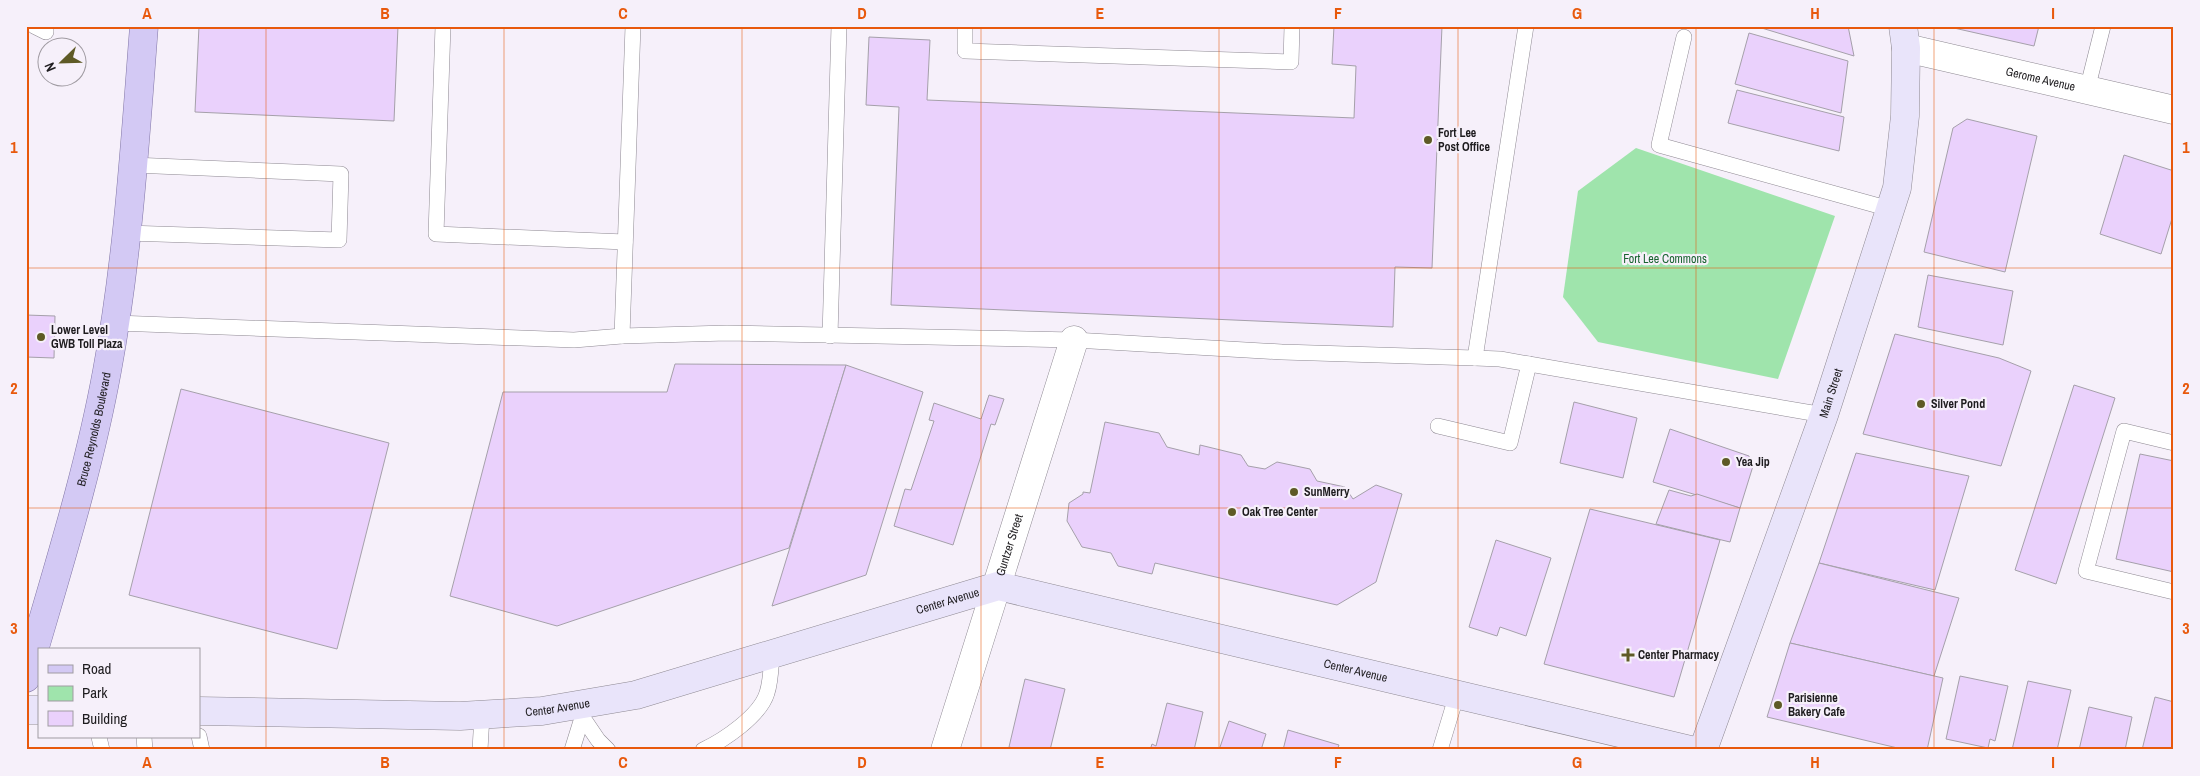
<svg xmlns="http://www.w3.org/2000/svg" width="2200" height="776" font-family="'Archivo Narrow',sans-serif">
	<rect width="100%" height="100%" fill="#f6f0fa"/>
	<!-- green -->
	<path fill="#9fe4ac" d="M1636,148L1835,216L1778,379L1598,342L1563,297L1578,191Z"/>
	<!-- building -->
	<g fill="#ead1fc" stroke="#a5a0aa">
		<path d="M199,26H398L394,121L195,112Z"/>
		<path d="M1334,26H1442L1432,268L1395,267L1393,327L891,305L899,107L866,105L869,37L930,40L927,100L1354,118L1356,66L1332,64Z"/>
		<path d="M1755,26H1848L1854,56Z"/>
		<path d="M1945,26H2039L2034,46Z"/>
		<path d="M1749,33L1848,61L1841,113L1735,84Z"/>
		<path d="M1737,90L1844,117L1839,151L1728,123Z"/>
		<path d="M1967,119L2037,136L2005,272L1924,252L1953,128Z"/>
		<path d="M2124,155L2174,171V212L2161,254L2100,234Z"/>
		<path d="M1928,275L2013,291L2003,345L1918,327Z"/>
		<path d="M26,315L55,316L54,358L26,357Z"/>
		<path d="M1895,334L1999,358L2031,371L2001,466L1863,434Z"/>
		<path d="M675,364L846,365L789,548L557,626L450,596L503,392H667Z"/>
		<path d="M846,365L923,392L866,575L772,606Z"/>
		<path d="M2074,385L2115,398L2056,584L2015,570Z"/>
		<path d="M181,389L389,443L337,649L129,595Z"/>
		<path d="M989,395L1004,399L995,425L991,424L953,545L894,526L905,489L911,490L934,421L929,420L934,403L981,419Z"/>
		<path d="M1574,402L1637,418L1623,478L1560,463Z"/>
		<path d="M1105,422L1159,433L1167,447L1199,455L1200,445L1241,455L1248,466L1265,469L1277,462L1310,469L1317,481L1345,487L1353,499L1376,485L1402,494L1376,582L1337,605L1155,563L1152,574L1118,566L1111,553L1082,547L1067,521L1069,503L1083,494V492L1090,493Z"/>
		<path d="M1670,429L1749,456L1753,466L1740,508L1653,482Z"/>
		<path d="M1856,453L1969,476L1935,590L1819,563Z"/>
		<path d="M2140,454L2174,461V572L2116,559Z"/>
		<path d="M1669,490L1691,496L1697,494L1740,508L1730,542L1656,524Z"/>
		<path d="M1590,509L1720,540L1674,697L1544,664Z"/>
		<path d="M1496,540L1551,558L1526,636L1500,627L1497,636L1469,627Z"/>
		<path d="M1819,563L1959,598L1934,676L1790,643Z"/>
		<path d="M1790,643L1943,678L1927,750H1906L1767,717Z"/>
		<path d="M1960,676L2008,686L1995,741L1990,739L1988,748L1946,739Z"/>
		<path d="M1025,679L1065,689L1050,750H1022L1009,747Z"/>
		<path d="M2028,681L2071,690L2057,750H2012Z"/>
		<path d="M2155,697L2174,702V750H2142Z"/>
		<path d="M1167,703L1203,712L1194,750H1150L1152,744L1156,746Z"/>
		<path d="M2089,707L2132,717L2125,750H2079Z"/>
		<path d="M1229,721L1266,734L1261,750H1219Z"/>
		<path d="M1288,730L1339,745L1337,750H1283Z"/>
	</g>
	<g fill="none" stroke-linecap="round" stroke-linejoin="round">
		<!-- service casing -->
		<g stroke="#8e8992" stroke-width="16">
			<g id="service">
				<path d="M34,26L46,32V26"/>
				<path d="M443,26L436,234L625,242"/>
				<path d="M965,26V51L1291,62L1292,26"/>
				<path d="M1684,37L1659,145L1890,209"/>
				<path d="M2087,90L2103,26"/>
				<path d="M127,233L339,240L341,174L133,165"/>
				<path d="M116,323L574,340L622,336L727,333L1074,340L1282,352L1475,358L1500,359L1824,415"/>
				<path d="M622,336L633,26"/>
				<path d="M830,336L839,26"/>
				<path d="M1475,358L1526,26"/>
				<path d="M1438,426L1510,443L1529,364"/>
				<path d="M2174,443L2124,431L2086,571L2174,592"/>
				<path d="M575,706L598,740L608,750"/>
				<path d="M199,736L202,750"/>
				<path d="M99,737L102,750"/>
				<path d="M144,737L145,750"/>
				<path d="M480,750L482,715"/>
				<path d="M572,750L582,718"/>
				<path d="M703,750C724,740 760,716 767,693C771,681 771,666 772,654"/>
				<path d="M1440,750L1457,694"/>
			</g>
		</g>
		<!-- minor casing -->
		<g stroke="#8e8992" stroke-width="29">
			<g id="minor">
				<path id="s1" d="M1906,48L2174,110"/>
				<path id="s2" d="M945,750L1074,340"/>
			</g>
		</g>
		<!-- secondary casing -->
		<g stroke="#8e8992" stroke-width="29">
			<g id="secondary">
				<path d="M26,710H39"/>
				<path id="s3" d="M199,711L460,716L542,711L636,695L998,586L1691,750"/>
				<path id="s4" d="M1703,750L1824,415L1897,188L1905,116L1906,48L1903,26"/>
			</g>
		</g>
		<!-- primary casing -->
		<g stroke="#8175a5" stroke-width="29">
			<g id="primary">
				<path id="s5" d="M26,678C55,577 88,475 107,371C128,258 135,142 144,26"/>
			</g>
		</g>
		<!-- service -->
		<use href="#service" stroke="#fff" stroke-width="15"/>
		<!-- minor -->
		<use href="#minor" stroke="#fff" stroke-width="28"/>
		<!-- secondary -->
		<use href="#secondary" stroke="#e9e4fa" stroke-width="28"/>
		<!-- primary -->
		<use href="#primary" stroke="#d3c9f4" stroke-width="28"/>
	</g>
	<!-- grid -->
	<path fill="none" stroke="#e8590c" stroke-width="1" stroke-opacity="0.55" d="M266,26V750M504,26V750M742,26V750M981,26V750M1219,26V750M1458,26V750M1696,26V750M1934,26V750M26,268H2174M26,508H2174"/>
	<!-- markers -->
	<g fill="#5e5a26" stroke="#f6f0fa" stroke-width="2">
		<circle cx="1428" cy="140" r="5"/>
		<circle cx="41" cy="337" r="5"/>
		<circle cx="1921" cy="404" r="5"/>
		<circle cx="1726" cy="462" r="5"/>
		<circle cx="1294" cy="492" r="5"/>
		<circle cx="1232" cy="512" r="5"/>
		<path d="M1625.5 647.5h5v5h5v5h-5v5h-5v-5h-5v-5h5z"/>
		<circle cx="1778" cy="705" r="5"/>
	</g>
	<g text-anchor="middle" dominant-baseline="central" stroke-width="4.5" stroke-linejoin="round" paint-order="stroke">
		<!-- street labels -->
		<g font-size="12" fill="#1e1c1f" stroke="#f6f0fa">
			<text stroke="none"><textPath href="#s1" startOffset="138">Gerome Avenue</textPath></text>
			<text stroke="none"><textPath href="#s4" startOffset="379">Main Street</textPath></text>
			<text stroke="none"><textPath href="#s5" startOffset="258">Bruce Reynolds Boulevard</textPath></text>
			<text stroke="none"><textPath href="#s2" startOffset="215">Guntzer Street</textPath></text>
			<text stroke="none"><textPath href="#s3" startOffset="764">Center Avenue</textPath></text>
			<text stroke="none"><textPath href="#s3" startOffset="1184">Center Avenue</textPath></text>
			<text stroke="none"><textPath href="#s3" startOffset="359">Center Avenue</textPath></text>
		</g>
		<!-- poi labels -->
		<g font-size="12" font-weight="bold" fill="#1e1c1f" stroke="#f6f0fa" text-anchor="start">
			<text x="1438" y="133">Fort Lee<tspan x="1438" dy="14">Post Office</tspan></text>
			<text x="51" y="330">Lower Level<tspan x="51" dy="14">GWB Toll Plaza</tspan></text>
			<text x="1931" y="404">Silver Pond</text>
			<text x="1736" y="462">Yea Jip</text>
			<text x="1304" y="492">SunMerry</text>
			<text x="1242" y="512">Oak Tree Center</text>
			<text x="1638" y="655">Center Pharmacy</text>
			<text x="1788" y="698">Parisienne<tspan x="1788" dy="14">Bakery Cafe</tspan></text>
		</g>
		<!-- park labels -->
		<g font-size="12" fill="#186330" stroke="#f6f0fa">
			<text x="1665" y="259">Fort Lee Commons</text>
		</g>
	</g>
	<!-- border -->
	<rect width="2200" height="776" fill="none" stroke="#f6f0fa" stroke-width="55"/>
	<!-- legend -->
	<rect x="38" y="648" width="162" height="90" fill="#f6f0fa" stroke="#a09ba2"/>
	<rect x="48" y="665" width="25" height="8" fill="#d3c9f4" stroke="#a09ba2"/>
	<text x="82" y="674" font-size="15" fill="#1e1c1f">Road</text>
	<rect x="48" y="686" width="25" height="15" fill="#9fe4ac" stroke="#a09ba2"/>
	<text x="82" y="698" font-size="15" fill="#1e1c1f">Park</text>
	<rect x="48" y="711" width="25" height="15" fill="#ead1fc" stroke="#a09ba2"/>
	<text x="82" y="724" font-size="15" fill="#1e1c1f">Building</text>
	<!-- north arrow -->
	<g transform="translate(62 62) rotate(247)"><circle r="24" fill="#f6f0fa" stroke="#a09ba2"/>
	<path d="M0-4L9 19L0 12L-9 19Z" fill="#5e5a26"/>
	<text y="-8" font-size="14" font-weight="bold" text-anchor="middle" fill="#1e1c1f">N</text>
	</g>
	<rect x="28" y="28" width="2144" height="720" fill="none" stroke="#e8590c" stroke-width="2"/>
	<g font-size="16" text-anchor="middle" font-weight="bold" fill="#e8590c">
		<text x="147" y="19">A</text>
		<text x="385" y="19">B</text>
		<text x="623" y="19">C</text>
		<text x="862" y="19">D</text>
		<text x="1100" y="19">E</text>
		<text x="1338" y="19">F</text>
		<text x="1577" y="19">G</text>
		<text x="1815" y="19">H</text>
		<text x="2053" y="19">I</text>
		<text x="14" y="153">1</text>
		<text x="2186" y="153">1</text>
		<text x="14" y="394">2</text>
		<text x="2186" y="394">2</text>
		<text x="14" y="634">3</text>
		<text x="2186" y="634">3</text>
		<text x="147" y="768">A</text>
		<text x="385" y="768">B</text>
		<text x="623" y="768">C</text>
		<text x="862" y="768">D</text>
		<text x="1100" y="768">E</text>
		<text x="1338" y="768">F</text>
		<text x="1577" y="768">G</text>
		<text x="1815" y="768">H</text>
		<text x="2053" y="768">I</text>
	</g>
</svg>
